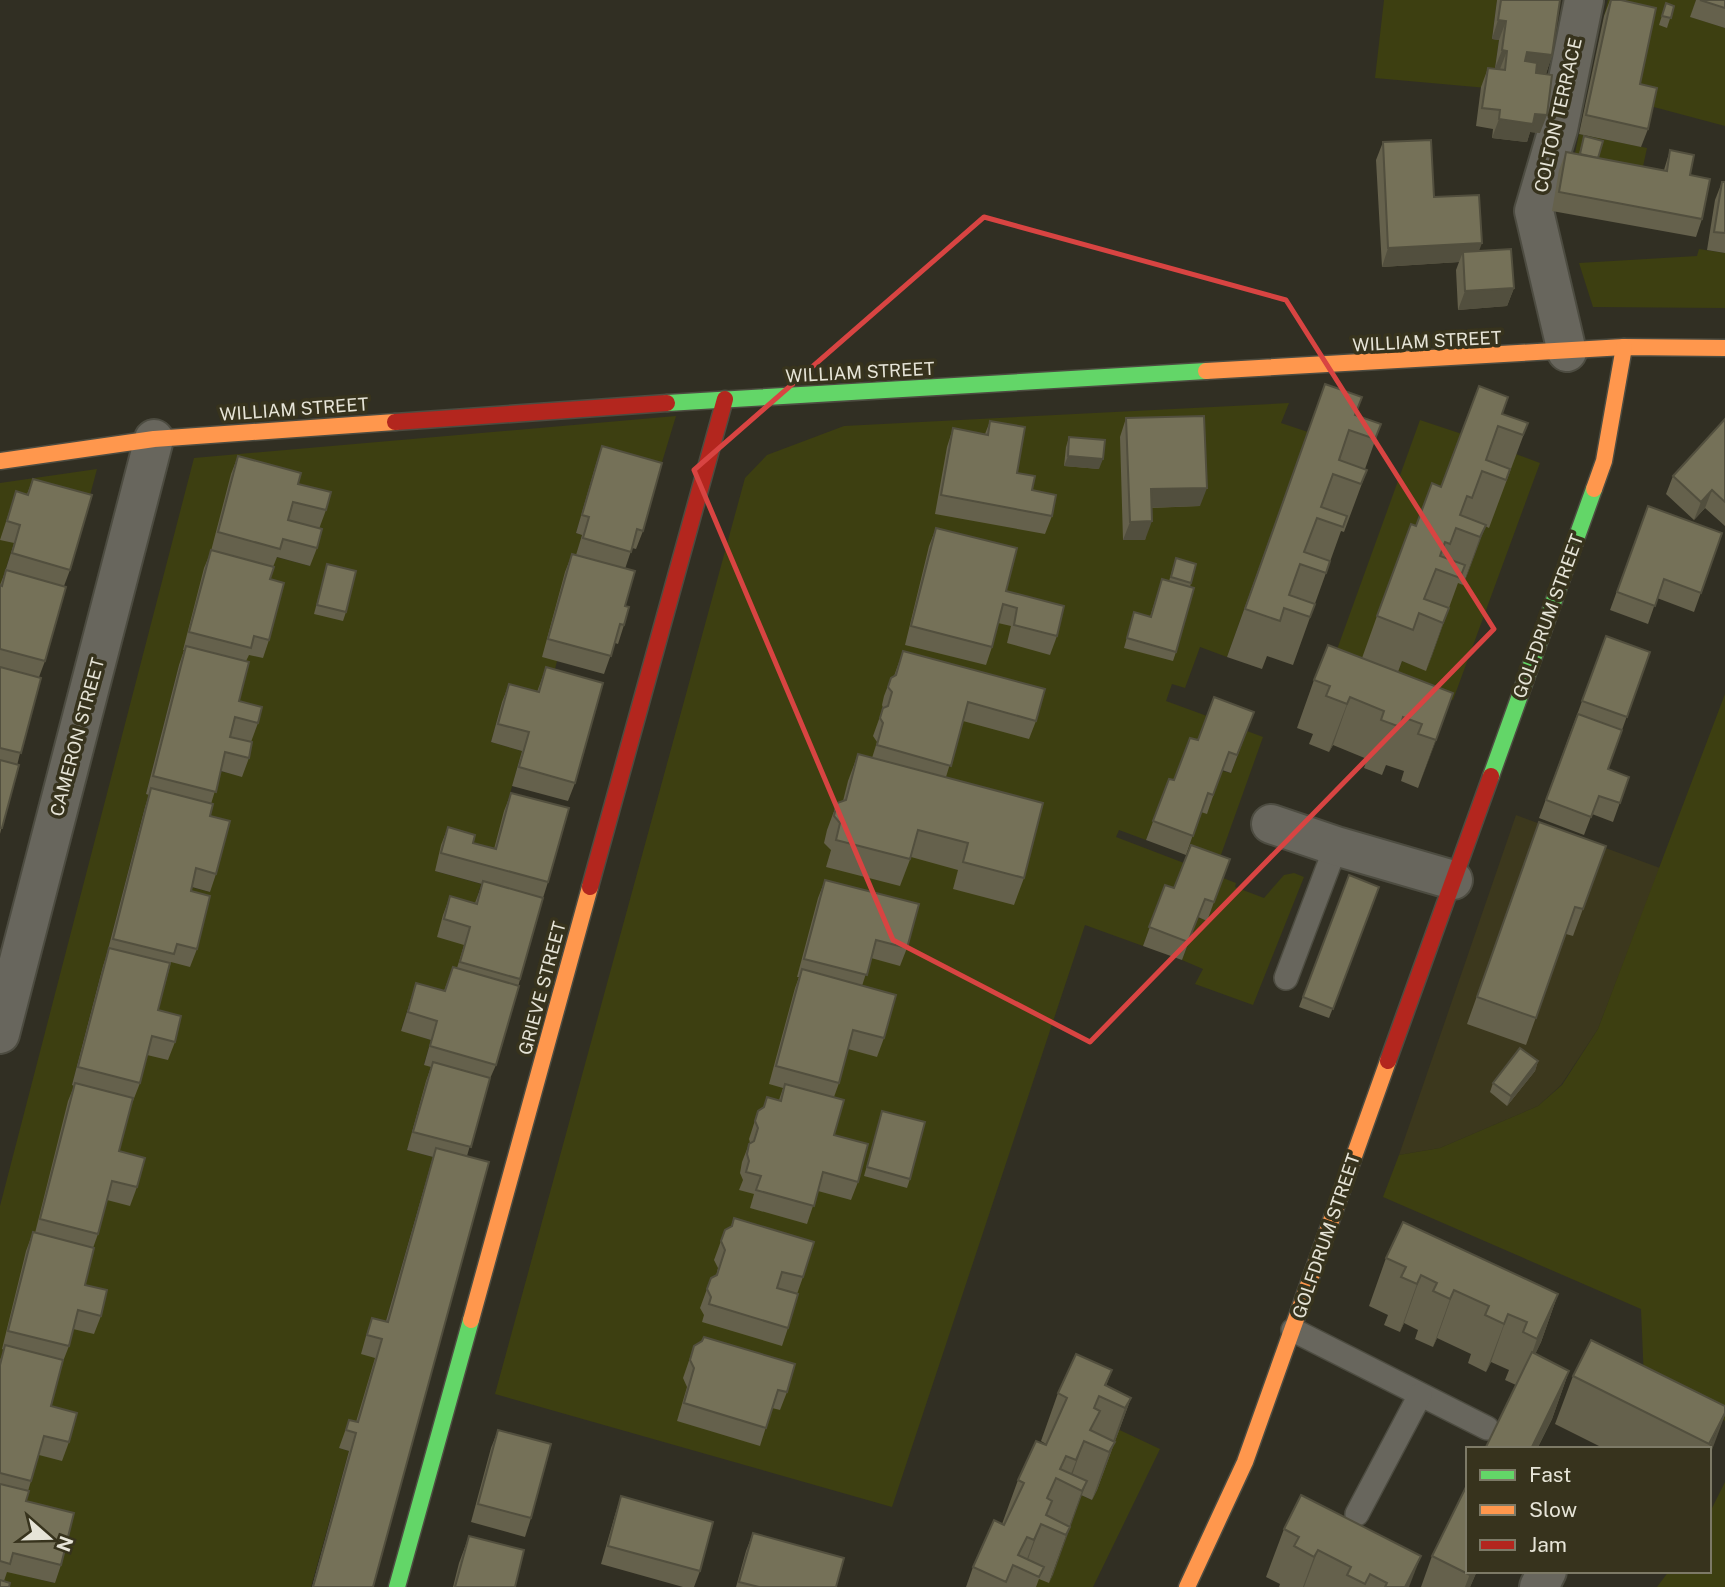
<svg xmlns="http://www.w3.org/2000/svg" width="1725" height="1587" font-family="'Public Sans',sans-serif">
	<rect width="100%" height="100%" fill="#312f23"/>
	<!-- built -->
	<path fill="#3c381d" d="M1516,815L1660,868L1598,1029L1561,1085L1538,1106L1440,1148L1399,1155Z"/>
	<!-- green -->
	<g fill="#3d3f11" fill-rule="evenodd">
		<path d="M1384,0H1497L1492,39L1499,40L1495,68L1500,69L1498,89L1375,78Z"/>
		<path d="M1608,0H1696L1691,17L1725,28V126L1650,106L1604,16Z"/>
		<path d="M1579,134L1647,148L1639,185L1571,172Z"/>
		<path d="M1699,249L1725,253V308L1593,307L1579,263L1697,256Z"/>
		<path d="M1289,403L1281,423L1308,432L1227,657L1200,647L1185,688L1172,684L1166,701L1207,716L1191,758L1167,799L1162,798L1146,840L1119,830L1116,837L1184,863L1168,906L1159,904L1143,946L1085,925L892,1507L495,1394L745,478L767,455L844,426Z"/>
		<path d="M676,416L656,482L596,465L576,533L582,535L576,557L557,661L550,689L532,711L502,702L491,742L522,751L489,868L435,871L481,884L470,922L444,915L464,945L454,980L439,1010L410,1002L401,1030L431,1040L424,1064L431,1067L407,1150L433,1157L356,1425L339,1448L349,1451L311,1587H0V1581L6,1571L54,1583L19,1519L0,1364V1206L194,458ZM292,502L310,566L276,557ZM179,665L242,776L219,771L146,794ZM145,807L210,892L190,887L184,910L106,957ZM103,966L133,1101L72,1085Z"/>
		<path d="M1420,420L1462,434L1424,534L1359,664L1335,655Z"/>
		<path d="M1491,445L1540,463L1453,700L1396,678L1402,661L1426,670L1447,613L1438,576L1463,584L1468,572Z"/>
		<path d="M97,469L85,514L14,543L0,587V483Z"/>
		<path d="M1725,694V1421L1644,1380L1641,1309L1383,1197L1399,1155L1440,1148L1538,1106L1562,1085L1598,1029Z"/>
		<path d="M1247,731L1263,737L1217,866L1186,855L1201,812L1207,813L1222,771L1231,773Z"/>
		<path d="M1294,873L1304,877L1253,1005L1195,984L1203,969L1182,960L1198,918L1207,920L1223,878L1236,883L1235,887L1264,898L1284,875Z"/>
		<path d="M1094,1418L1160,1449L1093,1587H1017L1067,1489L1092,1500L1097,1490Z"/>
		<path d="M1725,1482V1587H1657L1669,1571H1709V1514Z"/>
	</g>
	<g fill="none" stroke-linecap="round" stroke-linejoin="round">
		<!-- lane casing -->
		<g stroke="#4d4c41" stroke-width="26">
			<g id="lane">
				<path d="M1286,978L1336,846"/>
				<path d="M1293,1330L1487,1428"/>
				<path d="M1357,1514L1420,1395"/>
			</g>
		</g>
		<!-- street casing -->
		<g stroke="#4d4c41" stroke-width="42">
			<g id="street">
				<path d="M1567,352L1534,211L1558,129L1584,0"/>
				<path d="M1271,824L1336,846L1453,880"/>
				<path d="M0,1034L154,439"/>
				<path d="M1539,1587L1547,1571"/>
			</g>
		</g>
		<!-- fast casing -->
		<g stroke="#4d4c41" stroke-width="19">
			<g id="fast">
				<path d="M667,403L1206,371"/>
				<path d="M1491,776L1594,489"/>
				<path d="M397,1587L471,1320"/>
			</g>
		</g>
		<!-- slow casing -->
		<g stroke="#4d4c41" stroke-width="19">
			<g id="slow">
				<path d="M1206,371L1624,347L1725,348"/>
				<path d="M0,461L154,439L395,422"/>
				<path d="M1594,489L1604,461L1624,347"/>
				<path d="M471,1320L590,887"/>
				<path d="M1187,1587L1245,1462L1388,1061"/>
			</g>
		</g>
		<!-- jam casing -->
		<g stroke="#4d4c41" stroke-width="19">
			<g id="jam">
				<path d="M395,422L667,403"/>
				<path d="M590,887L725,399"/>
				<path d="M1388,1061L1491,776"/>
			</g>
		</g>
		<!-- lane -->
		<use href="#lane" stroke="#68665d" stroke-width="23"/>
		<!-- street -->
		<use href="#street" stroke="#68665d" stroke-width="38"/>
		<!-- fast -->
		<use href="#fast" stroke="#63d668" stroke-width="16"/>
		<!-- slow -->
		<use href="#slow" stroke="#ff974d" stroke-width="16"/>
		<!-- jam -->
		<use href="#jam" stroke="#b3261e" stroke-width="16"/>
	</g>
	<!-- wall -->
	<g fill="#65614c">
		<path d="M1497,0H1560L1552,55L1546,74L1540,133L1530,132L1527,142L1492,138L1493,129L1476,126L1481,87L1488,68L1500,70L1495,68L1499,40L1492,39Z"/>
		<path d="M1610,0L1648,129L1641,147L1579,134L1604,16Z"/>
		<path d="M1696,0H1725V28L1690,17Z"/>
		<path d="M1666,3L1674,6L1667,28L1659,25Z"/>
		<path d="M1584,136L1598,158L1664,170L1670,150L1690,175L1702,219L1696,237L1552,211L1559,170L1566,152L1579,154Z"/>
		<path d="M1383,142L1434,197L1479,251L1514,288L1507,306L1458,310L1456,270L1459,262L1382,267L1376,160Z"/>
		<path d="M1722,182H1725V253L1707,250L1715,200Z"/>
		<path d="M1325,384L1355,415L1381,424L1365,469L1367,470L1344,532L1341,531L1293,665L1267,656L1262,669L1227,657Z"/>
		<path d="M1502,414L1528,423L1489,528L1485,526L1463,585L1458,583L1426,671L1402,661L1398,672L1453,693L1418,788L1401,781L1404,771L1386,765L1382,775L1364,768L1367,759L1333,745L1329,752L1309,744L1313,734L1297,728L1314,680L1362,658L1377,616L1416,526L1441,487Z"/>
		<path d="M1126,418L1200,506L1151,508L1145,540H1123L1120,437Z"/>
		<path d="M1725,419V526L1705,508L1694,520L1666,494L1673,476Z"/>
		<path d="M990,421L1017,473L1052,516L1045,534L935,514L947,447L953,428L985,434Z"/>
		<path d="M1069,437L1099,469L1064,466L1066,447Z"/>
		<path d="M602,446L643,531L636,549L632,548L625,569V606L624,625L618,644L615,643L604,674L542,657L565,572L572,554L576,555L582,535L576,533L596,464Z"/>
		<path d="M238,456L298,484L326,510L319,529L317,548L310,566L277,557L273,567L270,579L269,640L263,658L249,655L246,661L239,701L258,723L251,742L249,758L242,777L221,771L211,804L210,816L216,874L210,892L192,887L191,891L197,949L190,967L171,962L158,1010L175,1042L168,1060L147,1055L140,1083L133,1101H132L119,1151L137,1187L130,1206L107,1200L98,1234L93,1248L85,1285L101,1316L94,1334L73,1329L69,1346L62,1364L51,1406L69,1442L62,1461L39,1455L28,1491L26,1501L61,1565L55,1583L7,1572L4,1581L0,1587V1360L4,1350L2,1349L26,1251L33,1232L35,1233L68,1101L74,1086L72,1085L103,966L106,957L145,807L149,795L146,794L179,665L184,650H183L204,568L211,551L231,474Z"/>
		<path d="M33,479L70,570L64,586L45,661L39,677L0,834V585L5,572L14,543L0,540L16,491L27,494Z"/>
		<path d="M1648,506L1722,533L1694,612L1657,598L1648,624L1610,610Z"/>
		<path d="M936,528L1057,636L1050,655L1007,643L1011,626L998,623L992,647L986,665L905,645L929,546Z"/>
		<path d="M1176,558L1196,564L1190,587L1176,652L1173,661L1124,648L1134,612L1150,617L1162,579L1169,581Z"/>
		<path d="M327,564L346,612L343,621L314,614Z"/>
		<path d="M1606,636L1650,652L1608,769L1629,777L1613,822L1592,814L1584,835L1539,818Z"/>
		<path d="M903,651L1036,721L1029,739L963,721L946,777L1024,878L1014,905L953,889L958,870L911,857L900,886L826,867L831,850L824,843L827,830L837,803L843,801L848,781L858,754L872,758L877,742L873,736L883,708L882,705L884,696L891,678L894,676Z"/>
		<path d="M546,667L575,783L568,801L512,786L522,751L491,742L502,702L509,684L537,692Z"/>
		<path d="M1254,712L1231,773L1222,770L1207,814L1201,812L1186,855L1146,840L1169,779L1174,780L1198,740Z"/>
		<path d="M511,793L548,882L543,898L496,1065L488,1083L467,1156L373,1587H312L349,1451L339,1448L349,1420L356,1422L375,1358L361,1354L366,1336L372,1318L386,1321L433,1157L407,1150L426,1081L431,1067L424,1065L431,1040L401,1031L416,983L444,991L453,967L457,968L464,945L437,937L443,915L450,896L475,903L482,884L435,871L441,845L448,827L473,843L494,849L504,811Z"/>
		<path d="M1539,822L1606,846L1573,936L1566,934L1526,1045L1467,1024Z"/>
		<path d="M1230,859L1207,921L1198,917L1182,960L1143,946L1165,885L1174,888Z"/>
		<path d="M1349,875L1379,887L1329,1018L1299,1007Z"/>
		<path d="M825,880L907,948L900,966L871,958L862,986L884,1038L877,1057L848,1049L839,1083L834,1097V1135L858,1182L851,1200L818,1191L807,1224L750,1208L754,1194L739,1190L743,1180L740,1173L742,1162L749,1144L750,1143L749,1139L758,1111L763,1108L767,1097L779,1100L783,1088L769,1084L795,988L799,977H797L818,898Z"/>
		<path d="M1538,1061L1535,1071L1507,1106L1490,1092L1493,1083Z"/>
		<path d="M882,1111L910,1179L907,1188L864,1176Z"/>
		<path d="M734,1218L803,1277L797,1294L788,1328L782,1346L702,1322L704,1315L700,1308L711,1278L716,1276L718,1268L714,1260L725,1230L731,1226Z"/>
		<path d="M1386,1258L1558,1294L1541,1342L1535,1354L1569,1371L1552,1419L1537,1449H1485L1516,1385L1505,1380L1509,1370L1491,1362L1486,1372L1468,1363L1471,1354L1437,1338L1433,1347L1415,1339L1418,1330L1404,1323L1400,1332L1384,1325L1388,1315L1369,1306Z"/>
		<path d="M694,1346L787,1392L780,1410L772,1408L760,1446L677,1421L687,1387L683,1378Z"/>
		<path d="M1112,1370L1106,1386L1131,1398L1097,1490L1092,1500L1081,1495L1049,1583L1039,1579L1036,1587H966L973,1567L1002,1524L1018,1480L1046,1445V1444L1041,1441L1058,1393Z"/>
		<path d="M1573,1376L1725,1406L1709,1449H1605L1555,1424Z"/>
		<path d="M498,1430L531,1518L525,1537L471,1522L491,1448Z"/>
		<path d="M621,1496L700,1571L694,1587H683L601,1564L615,1515Z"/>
		<path d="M1284,1529L1409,1587H1279L1280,1584L1266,1577Z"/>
		<path d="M753,1533L836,1587H736L746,1551Z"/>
		<path d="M469,1536L515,1587H453L459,1563Z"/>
		<path d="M1432,1556L1477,1571L1470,1587H1421Z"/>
	</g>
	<!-- shaded-wall -->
	<g fill="#524f3e">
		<path d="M1498,20L1506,21L1499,40L1492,39Z"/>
		<path d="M1502,50L1507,51L1500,69L1495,68Z"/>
		<path d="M1527,52L1552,55L1546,74L1520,70Z"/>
		<path d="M1535,114L1547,115L1540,133L1530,132L1527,142L1492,138L1499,119Z"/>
		<path d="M1482,243L1475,262L1463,252L1459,262L1382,267L1388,248Z"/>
		<path d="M1514,288L1507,306L1458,310L1465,291Z"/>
		<path d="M1068,456L1103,459L1099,469L1064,466Z"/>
		<path d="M1207,488L1200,506L1144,508L1151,489Z"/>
		<path d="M1712,490L1705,508L1694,520L1701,502Z"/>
		<path d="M1152,521L1145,540H1123L1130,522Z"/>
		<path d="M1486,525L1468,573L1463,585L1480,537Z"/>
		<path d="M1449,608L1432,656L1426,671L1443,623Z"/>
		<path d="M1453,693L1436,741L1418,788Z"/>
		<path d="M1350,697L1333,745L1329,752L1347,704Z"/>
		<path d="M1538,1061L1535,1071L1507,1106L1511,1096Z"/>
		<path d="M1421,1275L1404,1323L1400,1332L1417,1284Z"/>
		<path d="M1454,1290L1437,1338L1433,1347L1450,1299Z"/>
		<path d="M1558,1294L1541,1342L1520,1387L1537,1339Z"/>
		<path d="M1508,1314L1491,1362L1486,1372L1504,1324Z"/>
		<path d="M1569,1371L1552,1419L1537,1449H1531Z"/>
		<path d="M1131,1398L1097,1490L1092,1500L1125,1408Z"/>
		<path d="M1725,1413V1415L1709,1458V1449H1708Z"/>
		<path d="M1084,1441L1069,1484H1067Z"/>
		<path d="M1087,1481L1053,1575L1049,1583L1082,1491Z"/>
		<path d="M1041,1524L1024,1570H1023L1034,1540Z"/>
		<path d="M1318,1550L1304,1587H1303L1314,1557Z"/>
		<path d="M1421,1556L1409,1587H1405Z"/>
		<path d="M1471,1571H1477L1470,1587H1465Z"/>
	</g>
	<!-- building -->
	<g fill="#757158" stroke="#524f3e" stroke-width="2">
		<path d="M1501,0H1560L1552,55L1527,52L1525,61L1537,63L1536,73L1552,75L1547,115L1535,114L1533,124L1499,119L1500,110L1482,108L1488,68L1505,70L1507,51L1502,50L1506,21L1498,20Z"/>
		<path d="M1611,0H1621L1656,8L1640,84L1657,88L1648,129L1586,115Z"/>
		<path d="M1700,0H1725V8Z"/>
		<path d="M1666,3L1674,6L1671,18L1662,16Z"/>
		<path d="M1584,136L1603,141L1598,158L1580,154Z"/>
		<path d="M1431,140L1434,197L1479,195L1482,243L1388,248L1383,142Z"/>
		<path d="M1670,150L1694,155L1690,175L1710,179L1702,219L1559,192L1566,152L1667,171Z"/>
		<path d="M1722,182H1725V233L1714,232Z"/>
		<path d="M1511,249L1514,288L1465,291L1463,252Z"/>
		<path d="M1325,384L1362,397L1355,415L1381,424L1375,439L1349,430L1339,460L1367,470L1361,484L1333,474L1321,507L1347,516L1343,527L1317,518L1304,552L1330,561L1326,573L1300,564L1289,595L1315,604L1310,617L1284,608L1280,621L1245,609Z"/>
		<path d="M1479,386L1508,397L1502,414L1528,423L1523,435L1498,426L1486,460L1510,469L1506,480L1482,471L1472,498L1467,496L1460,515L1486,525L1480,537L1456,528L1450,544L1445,542L1440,556L1465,565L1460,578L1436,569L1424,599L1449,608L1443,623L1419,613L1413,630L1377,616L1411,524L1416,526L1432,483L1441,487Z"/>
		<path d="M1204,416L1207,488L1151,489L1152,521L1130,522L1126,418Z"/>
		<path d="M1725,419V502L1712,490L1701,502L1673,476Z"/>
		<path d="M990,421L1025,427L1017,473L1035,476L1032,490L1056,495L1052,516L941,495L953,428L988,435Z"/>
		<path d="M1069,437L1105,440L1103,459L1068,456Z"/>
		<path d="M602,446L662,463L643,531L637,529L631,552L583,538L589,517L582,515Z"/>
		<path d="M238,456L301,473L298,484L331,492L326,510L293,502L288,520L322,529L317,548L283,539L280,549L218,532Z"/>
		<path d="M33,479L92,495L70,570L12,553L20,525L7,521L16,491L28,495Z"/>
		<path d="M1648,506L1722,533L1701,593L1664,579L1655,606L1617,592Z"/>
		<path d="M936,528L1017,548L1006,591L1064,606L1057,636L1014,625L1017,608L1003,604L992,647L911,626Z"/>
		<path d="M211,550L274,567L270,579L284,583L269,640L254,636L251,648L189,632Z"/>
		<path d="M572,554L635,571L625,606L629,607L624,625L620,624L611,656L548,639Z"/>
		<path d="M1176,558L1196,564L1191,583L1171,577Z"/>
		<path d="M327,564L356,571L346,612L317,605Z"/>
		<path d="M6,570L66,587L45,661L0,649V585L2,586Z"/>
		<path d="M1162,579L1194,588L1176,652L1127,638L1134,612L1151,617Z"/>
		<path d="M1606,636L1650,652L1627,717L1582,701Z"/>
		<path d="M1328,645L1453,693L1436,740L1418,734L1422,724L1403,717L1400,727L1381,720L1384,711L1350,697L1347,704L1326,696L1330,686L1314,680Z"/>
		<path d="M186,646L249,662L239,701L262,707L258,723L235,717L230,737L252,742L249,758L225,752L216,792L153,776Z"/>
		<path d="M903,651L1045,689L1036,721L968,702L951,766L877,745L883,723L880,718L883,708L888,706L892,692L888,687L891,678L896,675Z"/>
		<path d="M0,667L41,678L21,753L0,748Z"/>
		<path d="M546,667L603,683L575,783L519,767L529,732L498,724L509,684L539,692Z"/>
		<path d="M1214,697L1254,712L1237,755L1229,752L1213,795L1208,793L1193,836L1153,821L1169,779L1174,780L1190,738L1198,740Z"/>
		<path d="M1578,714L1622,730L1608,769L1629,777L1620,803L1599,796L1591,817L1546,800Z"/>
		<path d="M858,754L1043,803L1024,878L963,862L968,843L918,830L910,859L836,840L840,823L834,816L837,803L846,800Z"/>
		<path d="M0,760L19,765L2,828H0Z"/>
		<path d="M151,788L213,804L210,816L230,821L216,874L196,868L191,891L210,896L197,949L177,944L174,954L113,939Z"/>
		<path d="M511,793L569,808L548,882L441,853L448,827L475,835L473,843L496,849Z"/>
		<path d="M1539,822L1606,846L1583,909L1575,907L1536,1018L1477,997Z"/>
		<path d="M1191,845L1230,859L1214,902L1205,899L1188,942L1149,927L1165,885L1174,888Z"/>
		<path d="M1349,875L1379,887L1333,1009L1303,997Z"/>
		<path d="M825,880L919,904L907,948L876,940L867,975L804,959Z"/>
		<path d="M483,881L543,898L520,979L460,962L470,927L444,919L450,896L477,904Z"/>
		<path d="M109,948L170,963L158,1010L181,1016L175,1042L152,1036L140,1083L78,1067Z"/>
		<path d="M453,967L519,986L496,1065L430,1046L437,1021L408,1012L416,983L445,991Z"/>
		<path d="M802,969L896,995L884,1038L853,1030L839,1083L776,1066Z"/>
		<path d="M1520,1048L1538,1061L1511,1096L1493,1083Z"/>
		<path d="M433,1062L490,1078L471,1147L413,1132Z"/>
		<path d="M75,1083L133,1098L119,1151L145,1158L137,1187L112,1181L98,1234L40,1219Z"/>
		<path d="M785,1084L844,1100L834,1135L868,1144L858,1182L823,1172L814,1206L756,1190L761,1176L746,1172L749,1161L747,1154L749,1144L754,1141L758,1128L755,1121L758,1111L764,1107L767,1097L781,1101Z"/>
		<path d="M882,1111L925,1122L910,1179L867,1167Z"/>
		<path d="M436,1148L489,1162L373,1587H313L356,1433L346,1430L349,1420L358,1422L382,1339L367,1335L372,1318L388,1322Z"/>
		<path d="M734,1218L814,1242L803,1277L782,1272L777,1288L798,1294L788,1328L709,1304L711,1297L707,1289L711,1278L717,1275L725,1250L721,1241L725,1230L732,1226Z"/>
		<path d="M1403,1222L1558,1294L1537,1339L1523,1332L1527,1322L1508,1314L1504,1324L1485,1315L1489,1306L1454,1290L1450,1299L1433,1291L1437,1283L1421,1275L1417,1284L1401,1277L1406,1267L1386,1258Z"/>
		<path d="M33,1232L94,1248L85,1285L107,1290L101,1316L78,1310L69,1346L8,1331Z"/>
		<path d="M704,1337L795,1364L787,1392L778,1390L766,1428L684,1403L694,1368L690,1360L694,1346L702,1341Z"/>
		<path d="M1591,1340L1725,1406V1413L1709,1444L1573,1376Z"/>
		<path d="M5,1345L63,1360L51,1406L77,1413L69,1442L44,1436L31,1481L0,1473V1365Z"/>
		<path d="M1532,1352L1569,1371L1531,1449H1485Z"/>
		<path d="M1076,1354L1112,1370L1105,1385L1131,1398L1125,1408L1099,1396L1094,1408L1100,1411L1090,1430L1115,1442L1109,1452L1084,1441L1076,1460L1066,1456L1060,1469L1087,1481L1082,1491L1056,1478L1047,1498L1052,1501L1046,1515L1070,1527L1066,1535L1041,1524L1034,1540L1027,1537L1018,1555L1044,1567L1039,1577L1013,1565L1006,1582L973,1567L994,1520L1004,1525L1024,1483L1018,1480L1036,1441L1046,1445L1067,1398L1058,1393Z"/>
		<path d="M498,1430L551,1444L531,1518L478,1504Z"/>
		<path d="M1468,1483V1571H1471L1470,1575L1432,1556Z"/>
		<path d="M0,1484L29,1491L26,1501L74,1513L61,1565L13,1553L10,1564L0,1561Z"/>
		<path d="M1301,1495L1421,1556L1405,1587H1385L1387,1583L1370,1574L1365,1584L1347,1575L1351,1567L1318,1550L1314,1557L1294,1546L1299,1537L1284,1529Z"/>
		<path d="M621,1496L713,1522L700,1571L608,1546Z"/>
		<path d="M753,1533L844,1558L836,1587H759L739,1582Z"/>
		<path d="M469,1536L524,1550L515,1587H455Z"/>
		<path d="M0,1580L10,1583L9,1587H0Z"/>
	</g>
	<!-- marked area -->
	<path fill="none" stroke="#d84442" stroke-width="5" stroke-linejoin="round" d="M984,217L1286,300L1494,629L1090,1042L893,940L694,470Z"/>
	<g text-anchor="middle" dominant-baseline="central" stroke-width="7" stroke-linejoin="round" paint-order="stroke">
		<!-- street labels -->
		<g font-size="18" fill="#e6e4d7" stroke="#37331d">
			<text transform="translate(1558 115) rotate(-77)">COLTON TERRACE</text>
			<text transform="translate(1427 341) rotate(-3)">WILLIAM STREET</text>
			<text transform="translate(860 372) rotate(-3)">WILLIAM STREET</text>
			<text transform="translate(294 409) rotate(-4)">WILLIAM STREET</text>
			<text transform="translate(1548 616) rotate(-70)">GOLFDRUM STREET</text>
			<text transform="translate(77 737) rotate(-75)">CAMERON STREET</text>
			<text transform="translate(542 988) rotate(-75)">GRIEVE STREET</text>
			<text transform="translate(1326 1236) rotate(-71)">GOLFDRUM STREET</text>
		</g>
	</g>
	<!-- legend -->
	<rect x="1466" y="1447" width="245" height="126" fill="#37331d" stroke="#7d7a67" stroke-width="2"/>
	<rect x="1480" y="1470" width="35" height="10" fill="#63d668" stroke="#7d7a67" stroke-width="2"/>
	<text x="1529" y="1482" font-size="21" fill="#e6e4d7">Fast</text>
	<rect x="1480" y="1505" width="35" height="10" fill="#ff974d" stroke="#7d7a67" stroke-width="2"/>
	<text x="1529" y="1517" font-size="21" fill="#e6e4d7">Slow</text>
	<rect x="1480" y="1540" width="35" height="10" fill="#b3261e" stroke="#7d7a67" stroke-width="2"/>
	<text x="1529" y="1552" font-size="21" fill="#e6e4d7">Jam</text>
	<!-- north arrow -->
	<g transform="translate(49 1538) rotate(110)" stroke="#37331d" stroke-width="5" paint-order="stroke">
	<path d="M0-5L12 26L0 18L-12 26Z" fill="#e6e4d7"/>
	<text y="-10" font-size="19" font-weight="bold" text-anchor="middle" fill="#e6e4d7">N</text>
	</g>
</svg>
